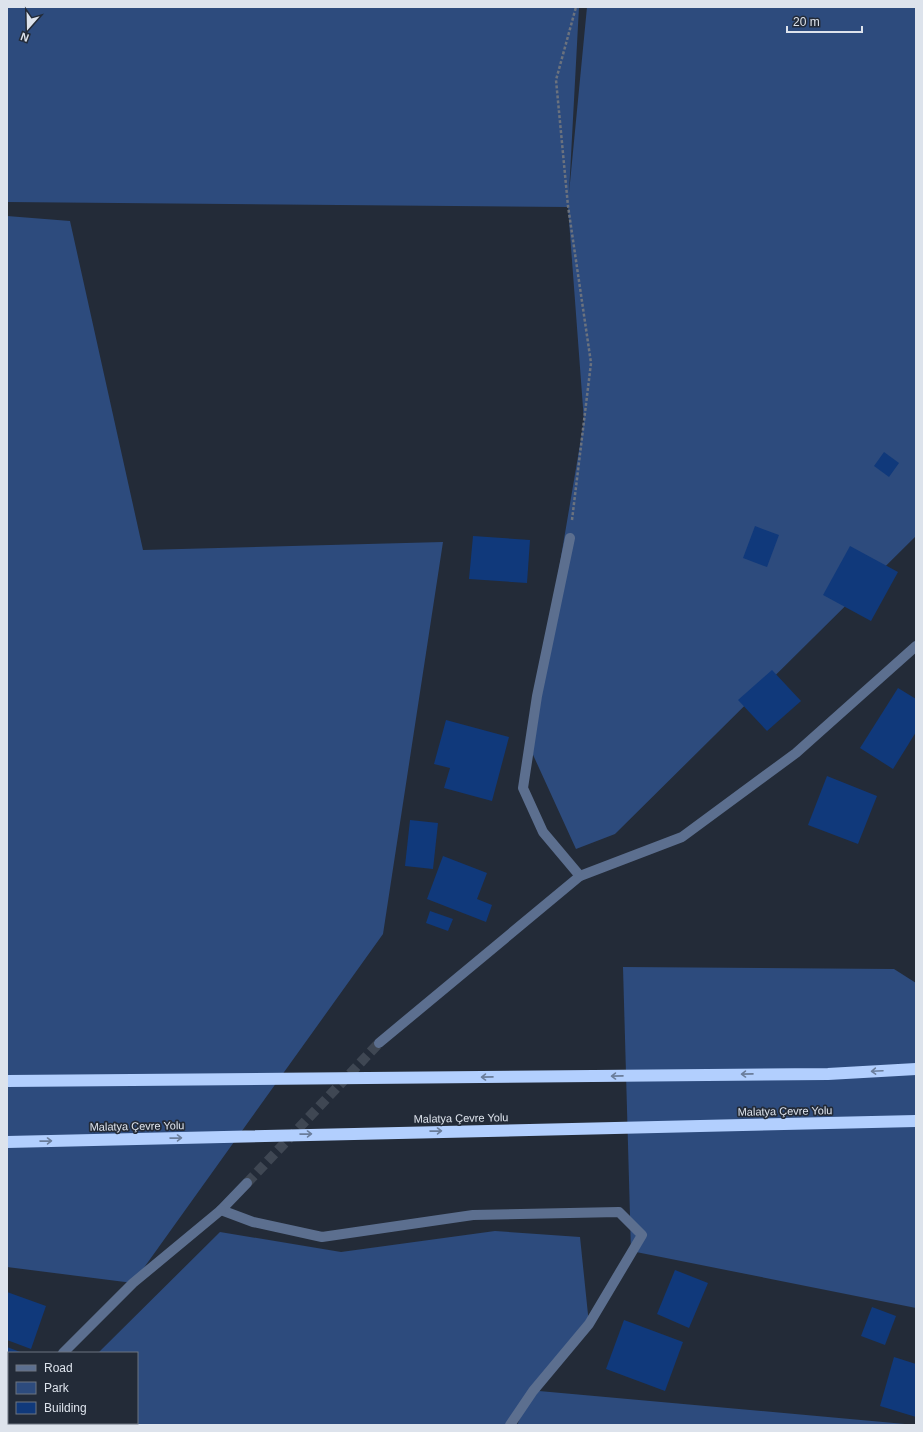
<svg xmlns="http://www.w3.org/2000/svg" width="923" height="1432" font-family="Helvetica,sans-serif">
	<rect width="100%" height="100%" fill="#232b38"/>
	<!-- green -->
	<g fill="#2d4b7d">
		<path d="M7,7H579L569,193L587,7H916V536L615,834L576,849L529,746L584,421L568,207L7,202Z"/>
		<path d="M7,216L70,221L143,550L443,542L383,934L133,1283L7,1267Z"/>
		<path d="M623,967L894,969L916,983V1308L631,1251Z"/>
		<path d="M495,1231L580,1237L589,1324L539,1391L916,1425H517L522,1414L513,1425H25L27,1423H137V1353H98L220,1232L341,1252Z"/>
	</g>
	<!-- building -->
	<g fill="#10397b">
		<path d="M884,452L899,463L889,477L874,466Z"/>
		<path d="M755,526L779,535L767,567L743,558Z"/>
		<path d="M473,536L530,540L527,583L469,579Z"/>
		<path d="M850,546L898,572L871,621L823,595Z"/>
		<path d="M772,670L801,701L767,731L738,700Z"/>
		<path d="M898,688L916,699V732L893,769L860,748Z"/>
		<path d="M446,720L509,737L492,801L444,788L450,768L434,764Z"/>
		<path d="M827,776L877,796L858,844L808,825Z"/>
		<path d="M410,820L438,823L433,869L405,866Z"/>
		<path d="M443,856L487,873L477,899L492,905L486,922L427,899Z"/>
		<path d="M430,911L453,919L448,931L426,923Z"/>
		<path d="M675,1270L708,1283L689,1328L657,1314Z"/>
		<path d="M7,1292L46,1306L31,1349L7,1340Z"/>
		<path d="M872,1307L896,1316L885,1345L861,1336Z"/>
		<path d="M624,1320L683,1342L665,1391L606,1369Z"/>
		<path d="M7,1347L23,1353H9V1393L7,1398Z"/>
		<path d="M894,1357L916,1364V1417L880,1406Z"/>
	</g>
	<g fill="none" stroke-linecap="round" stroke-linejoin="round">
		<!-- minor-tunnel -->
		<path stroke="#3f4753" stroke-width="10" stroke-dasharray="10 5" stroke-linecap="butt" d="M247,1183L379,1043"/>
		<!-- path -->
		<path stroke="#6b727e" stroke-width="2.5" stroke-dasharray="3 2" stroke-linecap="butt" d="M572,520L591,363L568,206L556,80L576,7"/>
		<!-- minor -->
		<g stroke="#5c6f8f" stroke-width="10">
			<path d="M570,538L537,696L523,788L543,832L580,876"/>
			<path d="M379,1043L580,876L682,837L796,753L916,646"/>
			<path d="M247,1183L221,1210L253,1222L322,1237L473,1215L619,1212L642,1235L589,1324L533,1391L510,1425"/>
			<path d="M63,1353L133,1283L221,1210"/>
			<path d="M7,1418L9,1416"/>
		</g>
		<!-- highway -->
		<g stroke="#b2cffe" stroke-width="12">
			<path d="M7,1081L828,1074L916,1069"/>
			<path d="M7,1142L916,1121"/>
		</g>
	</g>
	<!-- one-way arrows -->
	<defs><path id="oneway-shaft" d="M-6 0H5M1.5-3L5.5 0L1.5 3" fill="none" stroke-width="1.6" stroke-linecap="round" stroke-linejoin="round"/></defs>
	<g stroke="#6a7d9b">
		<use href="#oneway-shaft" transform="translate(877 1071) rotate(177)"/>
		<use href="#oneway-shaft" transform="translate(747 1074) rotate(179)"/>
		<use href="#oneway-shaft" transform="translate(617 1076) rotate(179)"/>
		<use href="#oneway-shaft" transform="translate(487 1077) rotate(179)"/>
		<use href="#oneway-shaft" transform="translate(436 1131) rotate(-1)"/>
		<use href="#oneway-shaft" transform="translate(306 1134) rotate(-1)"/>
		<use href="#oneway-shaft" transform="translate(176 1138) rotate(-1)"/>
		<use href="#oneway-shaft" transform="translate(46 1141) rotate(-1)"/>
	</g>
	<g text-anchor="middle" dominant-baseline="central" stroke-width="3.5" stroke-linejoin="round" paint-order="stroke">
		<!-- street labels -->
		<g font-size="11" fill="#dde3ec" stroke="#232b38">
			<text transform="translate(785 1111) rotate(-1)">Malatya Çevre Yolu</text>
			<text transform="translate(461 1118) rotate(-1)">Malatya Çevre Yolu</text>
			<text transform="translate(137 1126) rotate(-1)">Malatya Çevre Yolu</text>
		</g>
	</g>
	<!-- border -->
	<rect width="923" height="1432" fill="none" stroke="#dde3ec" stroke-width="16"/>
	<!-- legend -->
	<rect x="8" y="1352" width="130" height="72" fill="#232b38" stroke="#6d7580"/>
	<rect x="16" y="1365" width="20" height="6" fill="#5c6f8f" stroke="#6d7580"/>
	<text x="44" y="1372" font-size="12" fill="#dde3ec">Road</text>
	<rect x="16" y="1382" width="20" height="12" fill="#2d4b7d" stroke="#6d7580"/>
	<text x="44" y="1392" font-size="12" fill="#dde3ec">Park</text>
	<rect x="16" y="1402" width="20" height="12" fill="#10397b" stroke="#6d7580"/>
	<text x="44" y="1412" font-size="12" fill="#dde3ec">Building</text>
	<!-- north arrow -->
	<g transform="translate(28 28) rotate(200)" stroke="#232b38" stroke-width="3" paint-order="stroke">
	<path d="M0-3L7 15L0 10L-7 15Z" fill="#dde3ec"/>
	<text y="-6" font-size="11" font-weight="bold" text-anchor="middle" fill="#dde3ec">N</text>
	</g>
	<!-- scale -->
	<path d="M787 26v6h75v-6" fill="none" stroke="#dde3ec" stroke-width="2"/>
	<text x="793" y="26" font-size="12" fill="#dde3ec" stroke="#232b38" stroke-width="3" paint-order="stroke">20 m</text>
</svg>
